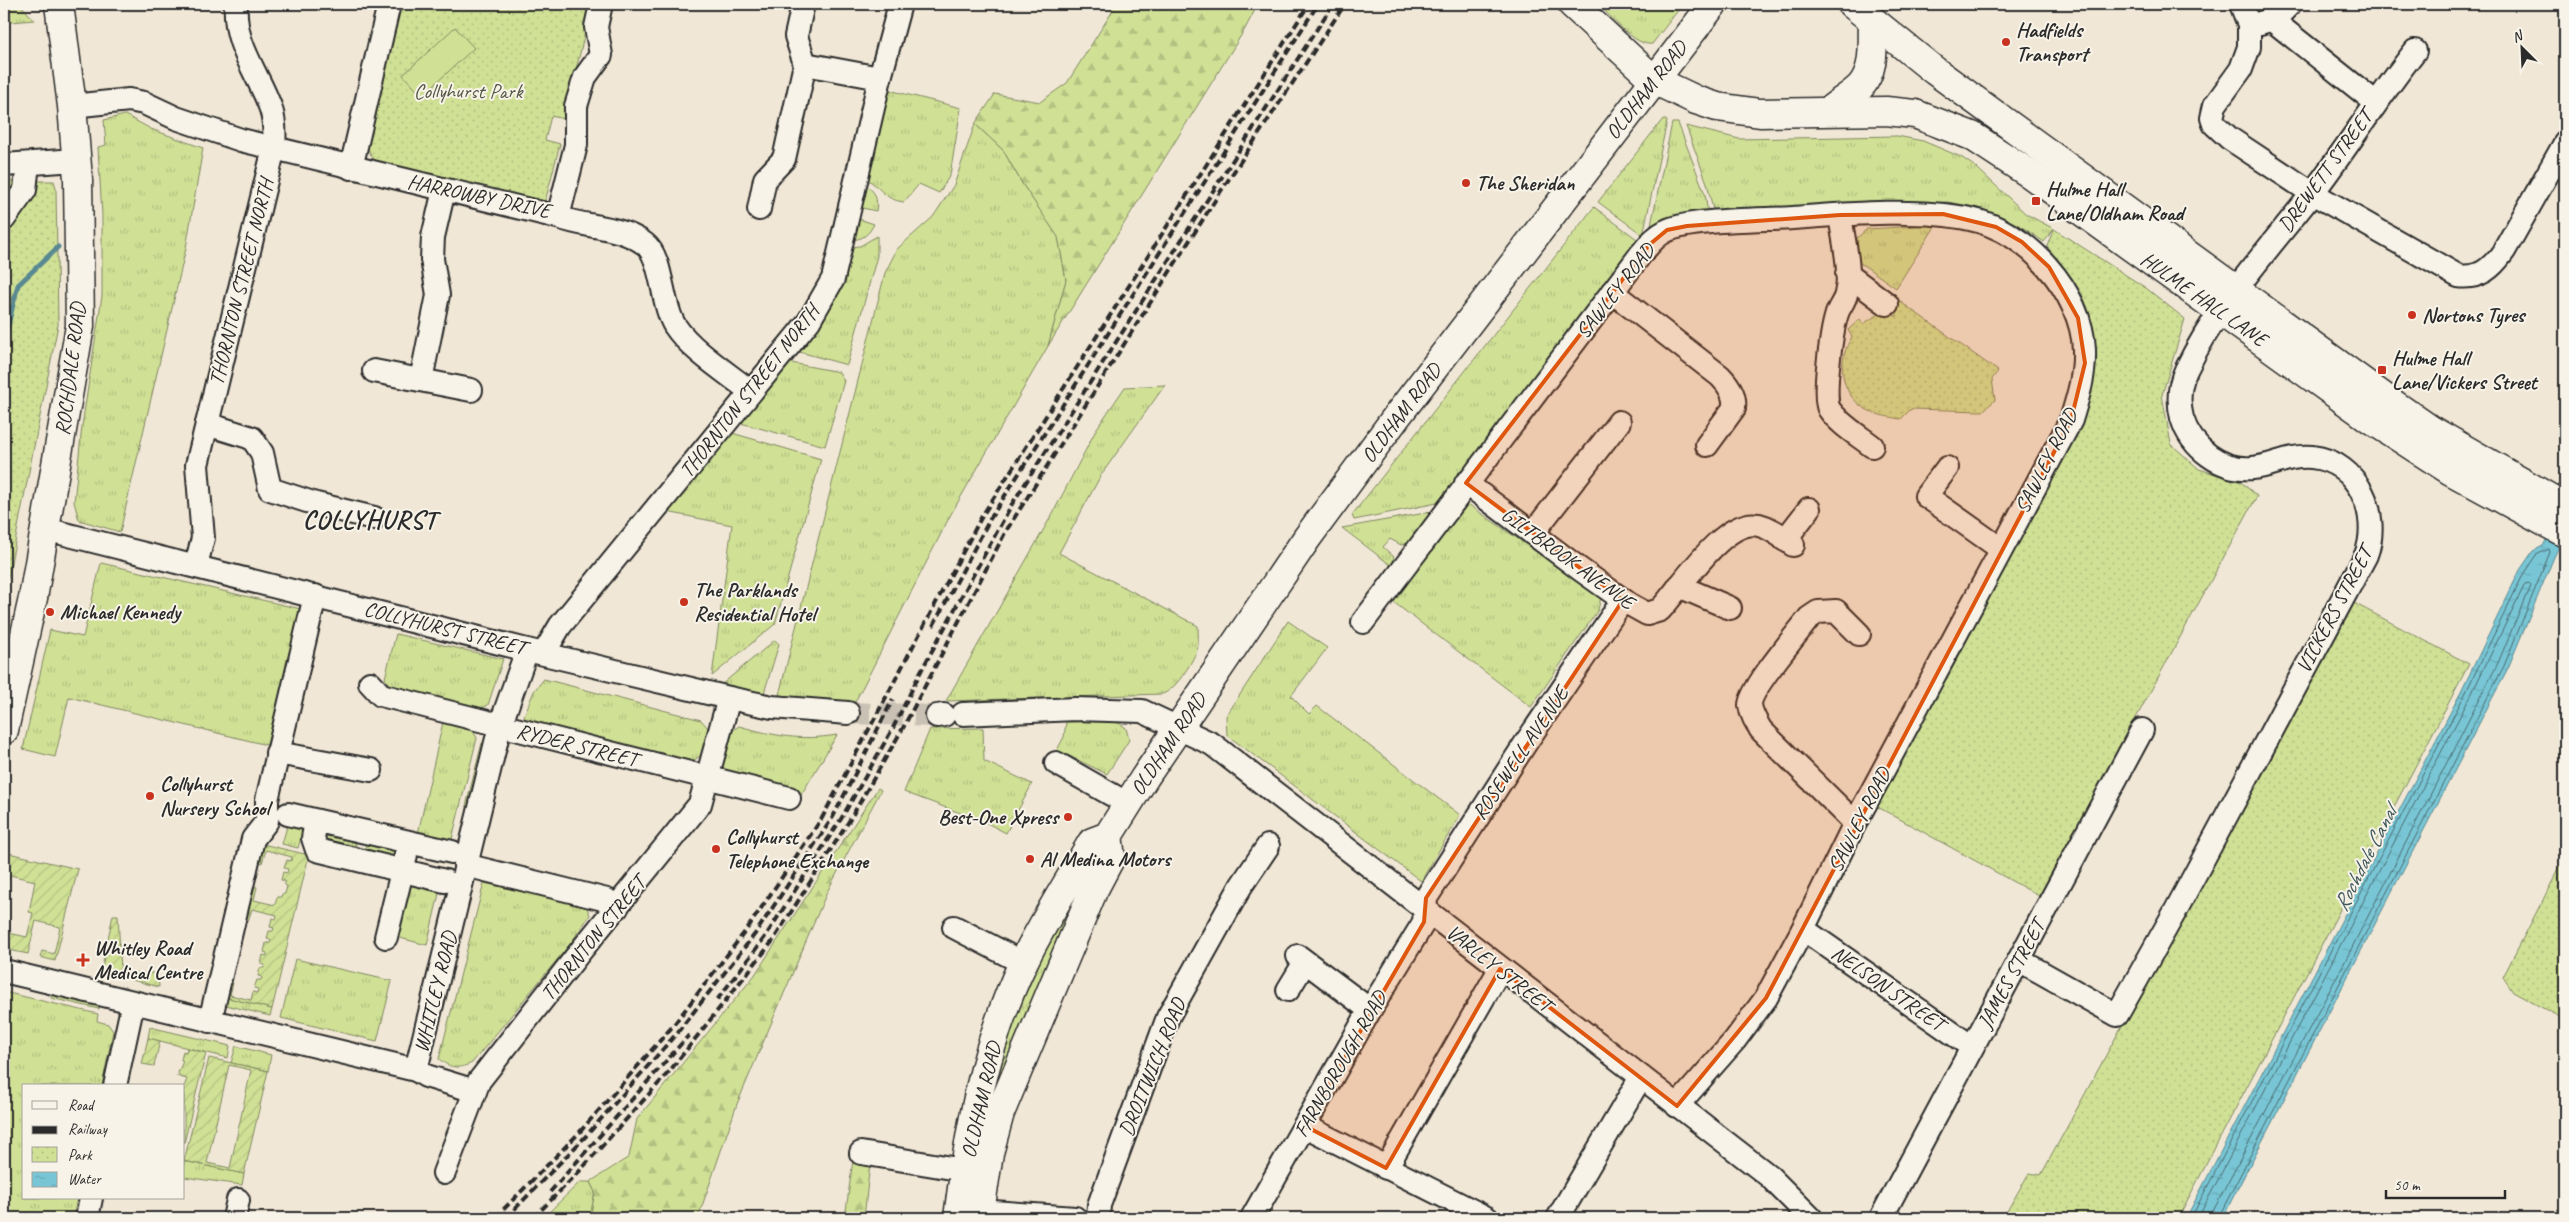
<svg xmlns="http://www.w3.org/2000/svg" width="2569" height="1222" font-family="Caveat,sans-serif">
	<defs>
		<pattern id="grass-tufts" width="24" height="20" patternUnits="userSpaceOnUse" patternTransform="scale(1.25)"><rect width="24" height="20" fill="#d0e195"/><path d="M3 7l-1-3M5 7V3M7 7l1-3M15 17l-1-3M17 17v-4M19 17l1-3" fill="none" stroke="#b3c181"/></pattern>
		<pattern id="forest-firs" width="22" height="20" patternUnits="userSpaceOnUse" patternTransform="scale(1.25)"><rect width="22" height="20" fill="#d0e195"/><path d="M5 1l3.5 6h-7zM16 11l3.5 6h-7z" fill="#b3c181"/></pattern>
		<pattern id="park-dots" width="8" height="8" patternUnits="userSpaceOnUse" patternTransform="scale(1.25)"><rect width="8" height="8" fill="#d0e195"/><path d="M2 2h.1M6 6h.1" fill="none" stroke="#b3c181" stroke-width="1.8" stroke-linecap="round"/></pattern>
		<pattern id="garden-furrows" width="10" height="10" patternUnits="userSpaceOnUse" patternTransform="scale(1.25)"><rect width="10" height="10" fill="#d0e195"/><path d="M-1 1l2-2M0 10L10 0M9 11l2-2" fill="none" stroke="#b3c181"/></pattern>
		<pattern id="water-ripples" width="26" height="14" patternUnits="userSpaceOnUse" patternTransform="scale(1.25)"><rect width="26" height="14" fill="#78c6d5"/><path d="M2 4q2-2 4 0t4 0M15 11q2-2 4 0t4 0" fill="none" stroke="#68aab7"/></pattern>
	</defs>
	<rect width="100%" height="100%" fill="#f1e7d6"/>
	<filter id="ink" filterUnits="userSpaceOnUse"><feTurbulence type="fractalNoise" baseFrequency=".02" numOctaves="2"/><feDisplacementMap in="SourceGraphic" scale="10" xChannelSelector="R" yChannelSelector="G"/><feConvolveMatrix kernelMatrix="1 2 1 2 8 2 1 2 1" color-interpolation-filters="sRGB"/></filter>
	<g filter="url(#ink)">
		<!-- grass -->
		<g fill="url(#grass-tufts)" stroke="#7e8660">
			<path d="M9,4H20L34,20L11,22Z"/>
			<path d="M1598,4H1683L1652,44C1636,47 1609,15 1598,4Z"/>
			<path d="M889,90L961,108L950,175L939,193L919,184L904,202C882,199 883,188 865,178Z"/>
			<path d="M125,115L151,129L203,148L186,248L120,532L79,520L74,502L82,426L102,296V215L98,147L106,145L104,120Z"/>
			<path d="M1663,119L1667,121L1643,235L1598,202Z"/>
			<path d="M1672,123H1678L1705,194L1708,214L1650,230Z"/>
			<path d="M975,124L1003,150L1023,185L1058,236L1066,280L1048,346L951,514L854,704L779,695L885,273L897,249L933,217L954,185Z"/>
			<path d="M1686,126L1739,139L1897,136L1923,141L1961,157L1977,168L2026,214L2054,229L2044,242C2011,218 1987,208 1947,202L1714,214L1707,183Z"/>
			<path d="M864,185C876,190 878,200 876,211L858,207Z"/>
			<path d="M1594,207L1641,242L1437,503L1354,520L1352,515Z"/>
			<path d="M856,218L874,224C869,234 862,241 850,239Z"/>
			<path d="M1936,225L1896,288L1859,262L1857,238L1867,229Z"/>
			<path d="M877,236V256L847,365L796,351L834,300L849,247L860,246Z"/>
			<path d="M786,362L839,372L844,381L825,446L737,422Z"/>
			<path d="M1165,385L1101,475L1059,553L1198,626C1198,633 1199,644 1197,650C1192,663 1175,691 1162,694L946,701L1053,513L1097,428L1125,387Z"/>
			<path d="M732,433L821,459L775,624L712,676L732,525L667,512Z"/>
			<path d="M1468,504L1601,597L1598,610L1531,707L1392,601Z"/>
			<path d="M1431,512L1410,542L1401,545L1390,539L1383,547L1394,557L1392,566L1342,528Z"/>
			<path d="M101,563L301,609L267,745L69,697L55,757L23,749L50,630L83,637Z"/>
			<path d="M1288,621L1327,648L1291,696L1309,714L1317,706L1460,815L1421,881L1227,735L1226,716Z"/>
			<path d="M396,634L503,659L488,705L481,709L391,688L385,678Z"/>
			<path d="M775,640L779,644L764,693L721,685Z"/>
			<path d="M544,679L701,720L708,728L701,755L692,762L528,725L524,716L534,691Z"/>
			<path d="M1106,721L1119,723L1126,728L1129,740L1107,774L1057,750L1064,737L1066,722Z"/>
			<path d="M443,722L472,729L477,738L450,847L417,838Z"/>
			<path d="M739,726C775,736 800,741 837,735L801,795L726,773L721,768L729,733Z"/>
			<path d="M983,728L984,761L1032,784L1006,833L987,823L904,792L930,729Z"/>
			<path d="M482,743L488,744L472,808L466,806Z"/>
			<path d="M290,816L306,820L298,848L282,844Z"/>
			<path d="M328,828L358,835L354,852L324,845Z"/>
			<path d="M368,836L399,844L395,861L364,854Z"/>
			<path d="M1096,850L996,1098L988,1096L1030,971Z"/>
			<path d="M407,875L441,885L427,945L392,936Z"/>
			<path d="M484,883L586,906L590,915L570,944L472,1063C459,1069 451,1069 439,1059Z"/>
			<path d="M295,959L392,981L377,1041L281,1018Z"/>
			<path d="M4,992L98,1014L97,1021L108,1024L113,1031L102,1086H24V1198H77L73,1218H4Z"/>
			<path d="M53,992L100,1002L99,1009L51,998Z"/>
			<path d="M221,996L272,1009L270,1016L218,1003Z"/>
			<path d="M150,1027L230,1046L228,1058L148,1038Z"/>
			<path d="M236,1046L271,1055L268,1071L231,1063Z"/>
			<path d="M184,1156V1161L244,1174L242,1185L184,1177Z"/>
			<path d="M580,1182H590L595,1192L590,1218H543Z"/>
		</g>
		<!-- forest -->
		<g fill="url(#forest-firs)" stroke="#7e8660">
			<path d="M1112,4H1258L1245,29L1048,346L1066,280L1058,237L1023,185L1003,150L975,124L995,94L1040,102L1067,83L1112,12Z"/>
			<path d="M878,788L881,790L827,892L737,1104L698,1218H590L595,1192L590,1182L629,1157L637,1119L754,976Z"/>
			<path d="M853,1160L870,1163L864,1218H845Z"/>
		</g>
		<!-- park -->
		<g fill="url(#park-dots)" stroke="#7e8660">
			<path d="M400,4H592L564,119L551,116L545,140L560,144L545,202L376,161C367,152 367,147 369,135Z"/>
			<path d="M4,181H54L56,188L58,325L4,598Z"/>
			<path d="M2054,229L2146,288L2185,319L2162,395L2171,444L2199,469L2241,482L2257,496L2039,896L1876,806L1960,654L2082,419L2093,345L2090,314L2083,296L2047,246Z"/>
			<path d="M1895,298L1998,371L1992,379L1995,400L1983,411L1911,409L1901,419C1888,417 1875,415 1864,408C1839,392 1837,360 1852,337L1848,330L1860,319L1863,324L1879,314L1897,316Z"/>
			<path d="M2352,602L2469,664L2178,1218H2003L2029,1173L2041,1175Z"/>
			<path d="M2565,857V1020L2513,992L2503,977Z"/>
		</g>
		<!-- garden -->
		<g fill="url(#garden-furrows)" stroke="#7e8660" fill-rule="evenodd">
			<path d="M258,843L309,855L272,1009L221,996L224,981L233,983L230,995L251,1000L253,992L257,993L258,989L254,988L257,980H261L262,977L258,976L260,968H264L265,965L261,964L263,955L267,956V953L264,952L266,943H270L271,940L267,939L269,931H273L274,928L270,927L272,918L276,919L277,915L252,909L248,921L239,919L248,885L257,887L254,900L275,905L277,897H281L282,894H285L287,886L284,885L285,881L281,880L283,872L287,873L288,869L284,868L287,860L291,861L292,857L266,850L262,863L254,861Z"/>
			<path d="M4,852L78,869L55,961L40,957L42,951L54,954L60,927L36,921L28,954L4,949V932L27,937L33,913L29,912L35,881L10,875L4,903Z"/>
			<path d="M113,915H118L121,972L158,973L159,987L101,972Z"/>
			<path d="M148,1038L160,1041L154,1066L142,1064Z"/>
			<path d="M187,1048L206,1053L184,1143V1087L187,1079L176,1076H180L178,1073L183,1061L181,1060L183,1051L186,1052Z"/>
			<path d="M209,1058L268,1071L244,1174L184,1161ZM229,1065L251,1070L230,1168L207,1163Z"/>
		</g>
		<!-- pitch -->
		<path fill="#d0e195" stroke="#7e8660" d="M455,27L474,48L422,96L403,75Z"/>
		<!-- water -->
		<path fill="url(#water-ripples)" stroke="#598891" d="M2565,503V535L2554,557L2508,668L2227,1209L2222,1218H2186L2461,692L2520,570L2533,551L2543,546Z"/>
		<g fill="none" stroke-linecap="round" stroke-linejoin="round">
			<!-- shore -->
			<g stroke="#4a696f" stroke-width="1">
				<path d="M2191,1218L2465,694L2524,573L2536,555L2549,549L2550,552L2504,666L2218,1218"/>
				<path d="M2198,1218L2470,697L2525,584L2529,583L2530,586L2498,663L2344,963L2213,1211L2211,1218"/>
			</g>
			<!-- stream -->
			<path stroke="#598891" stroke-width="5" d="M4,341L18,285L58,247"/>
			<!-- minor-tunnel -->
			<path stroke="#c9c1b4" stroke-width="22" stroke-dasharray="22 11" stroke-linecap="butt" d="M848,713L937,716"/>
			<!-- minor casing -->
			<g stroke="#2b2b2b" stroke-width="26">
				<g id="minor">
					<path d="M803,4L796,36L805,64L880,78"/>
					<path d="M2241,4L2249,25V47L2241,69L2215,105L2212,118L2214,124L2229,138L2312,193L2458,276C2480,279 2492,268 2504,251L2565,143"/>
					<path d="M2274,19L2277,24L2375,102"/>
					<path d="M2260,23L2276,18L2290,4"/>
					<path d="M72,106L129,100L144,103L176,118L241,140L558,217L576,145V106L585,77L601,55L596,27L601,4"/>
					<path d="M4,165L76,160"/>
					<path d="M351,168L389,4"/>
					<path d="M759,209L765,179L784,159L805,64"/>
					<path d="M1840,215C1843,239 1852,270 1846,294C1845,300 1840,306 1838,311C1832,326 1822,397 1829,409C1839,424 1858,435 1872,446"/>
					<path d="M558,217C586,228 620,225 645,244C663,258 661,304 675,326C691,350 727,373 750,391"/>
					<path d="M4,219L25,190L28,164"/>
					<path d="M1847,274L1887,304"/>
					<path d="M1612,292L1720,376C1729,385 1736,395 1734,408L1707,445"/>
					<path d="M374,371L471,390"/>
					<path d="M421,380L438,295L432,259L433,237L444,190"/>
					<path d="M207,424L252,438L262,453L270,489L316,504L374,518"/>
					<path d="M1947,468L1926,496L2001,549"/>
					<path d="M1466,483L1581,570L1629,604L1647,614L1660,610C1681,588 1724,517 1759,525C1772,528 1782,537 1793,545"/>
					<path d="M45,529L527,650L729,698L772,707L848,713"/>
					<path d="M1533,533L1619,422"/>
					<path d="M1785,540L1809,509"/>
					<path d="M196,565L203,538L197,465L274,148C275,135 275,122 271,109C258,72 233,45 236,4"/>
					<path d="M1679,586L1730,608"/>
					<path d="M1363,622L1641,254C1648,246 1655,236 1666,231C1690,219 1763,220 1793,218C1847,214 1919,208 1970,219C2027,230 2082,292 2084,350C2085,375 2078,397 2071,420L1855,823L1803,929L1766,998L1735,1040L1677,1106"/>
					<path d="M544,653L560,626L809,321L833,279L880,78L900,4"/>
					<path d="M370,683L381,695L789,798"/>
					<path d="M963,714L1075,709L1142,711L1212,744L1769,1176L1811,1218"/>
					<path d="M937,716L944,715"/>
					<path d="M277,753L371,770"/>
					<path d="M1056,763L1128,804"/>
					<path d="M288,814L452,852"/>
					<path d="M316,821L313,838L317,850L445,881"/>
					<path d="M1855,823L1761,730C1756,722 1751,714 1750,705C1750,689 1797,634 1809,618L1818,612L1836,611L1859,634"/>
					<path d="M465,865L607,900L617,908"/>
					<path d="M954,927L1023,963"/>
					<path d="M1803,929L1972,1047"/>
					<path d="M386,937L406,855"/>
					<path d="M1298,956L1370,1010"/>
					<path d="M2019,960L2117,1015L2176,910L2366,555C2381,515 2359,462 2312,457C2288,455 2274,466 2253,468C2221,471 2191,448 2182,418C2178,402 2179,385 2186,370C2217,305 2267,251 2311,195C2347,148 2378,98 2415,51"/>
					<path d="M4,971L416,1070L426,1076L475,1091"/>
					<path d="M1288,990L1305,962"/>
					<path d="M210,1021L253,839L267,821V800L315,596"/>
					<path d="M416,1070L500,726L527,650"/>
					<path d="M115,1086L133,1003"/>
					<path d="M1305,1126L1487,1218"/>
					<path d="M861,1153L964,1170"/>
					<path d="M1386,1168L1500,969"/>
					<path d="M444,1173L479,1081L579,953L700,804L729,698"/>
					<path d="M980,1211L1075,1218"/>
					<path d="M87,1218L91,1198"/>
					<path d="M234,1218L238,1200"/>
					<path d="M1098,1218L1099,1205L1168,1017L1241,886L1268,846"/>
					<path d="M1252,1218L1370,1010L1424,922L1426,898L1527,741L1623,600"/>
					<path d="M1558,1218L1641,1077"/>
					<path d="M1881,1218L2142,730"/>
				</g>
			</g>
			<!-- highway casing -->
			<g stroke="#2b2b2b" stroke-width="31">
				<g id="highway">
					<path d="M1572,4L1654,80L1696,100L1717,107L1760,113L1886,111L1915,114L1972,136L2030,174L2369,418L2451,471L2565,533"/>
					<path d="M1852,4L1935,71L2385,398L2431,430L2565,507"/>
					<path d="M1829,111C1839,102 1851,96 1860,87C1876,69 1872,44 1873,22"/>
					<path d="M4,730L33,598L80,326L78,179L72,106L59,4"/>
					<path d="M958,1218C969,1130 985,1042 1024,961C1044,920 1069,881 1092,842L1108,836L1145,777L1307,538L1397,416L1713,4"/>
					<path d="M979,1218L989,1153L1000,1113L1093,891L1111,857L1108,836"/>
				</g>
			</g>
			<!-- minor -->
			<use href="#minor" stroke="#f7f3e8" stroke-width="22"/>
			<!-- highway -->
			<use href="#highway" stroke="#f7f3e8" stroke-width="28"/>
			<!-- rail -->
			<g stroke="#2b2b2b" stroke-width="4" stroke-dasharray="8 4" stroke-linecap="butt">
				<path d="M933,626L990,519L1318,4"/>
				<path d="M717,1000L765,937L841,819L893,728L921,671L1012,504L1333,4"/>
				<path d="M550,1192L689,1035"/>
				<path d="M495,1218L578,1134L672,1027L747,929L822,818L982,516L1309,4"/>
				<path d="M506,1218L586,1136L677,1033L755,934L833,817L893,699"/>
				<path d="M533,1218L576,1175L668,1073L772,942L849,821L903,728L1006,531L1219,194L1345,4"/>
			</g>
		</g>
	</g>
	<!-- marked area -->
	<path fill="#df570e" fill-opacity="0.2" stroke="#df570e" stroke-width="4" stroke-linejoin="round" d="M1943,214L1996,227L2022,242L2049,267L2078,318L2085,363L2071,420L1766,998L1677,1106L1500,969L1386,1168L1305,1126L1424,922L1426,898L1623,600L1466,483L1649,245L1667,230L1687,226L1840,215Z"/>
	<!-- markers -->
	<g fill="#c8321e" stroke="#f7f3e8" stroke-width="2">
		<circle cx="2006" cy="42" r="5"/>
		<circle cx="1466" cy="183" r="5"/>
		<rect x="2031" y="196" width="10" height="10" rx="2.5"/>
		<circle cx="2412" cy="315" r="5"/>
		<rect x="2377" y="365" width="10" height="10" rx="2.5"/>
		<circle cx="684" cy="602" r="5"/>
		<circle cx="50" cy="612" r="5"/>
		<circle cx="150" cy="796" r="5"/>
		<circle cx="1068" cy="817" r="5"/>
		<circle cx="716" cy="849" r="5"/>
		<circle cx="1030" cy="859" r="5"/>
		<path d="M80.5 952.5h5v5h5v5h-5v5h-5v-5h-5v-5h5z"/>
	</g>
	<g text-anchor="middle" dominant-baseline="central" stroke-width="4" stroke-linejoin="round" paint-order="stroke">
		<!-- poi labels -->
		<g font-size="21" font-weight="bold" fill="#2b2b2b" stroke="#f7f3e8" text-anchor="start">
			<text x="2016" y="30">Hadfields<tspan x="2016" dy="24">Transport</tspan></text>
			<text x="1476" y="183">The Sheridan</text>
			<text x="2046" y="189">Hulme Hall<tspan x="2046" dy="24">Lane/Oldham Road</tspan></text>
			<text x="2422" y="315">Nortons Tyres</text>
			<text x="2392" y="358">Hulme Hall<tspan x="2392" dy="24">Lane/Vickers Street</tspan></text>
			<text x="694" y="590">The Parklands<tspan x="694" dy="24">Residential Hotel</tspan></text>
			<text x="60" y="612">Michael Kennedy</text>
			<text x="160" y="784">Collyhurst<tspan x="160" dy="24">Nursery School</tspan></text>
			<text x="1058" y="817" text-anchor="end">Best-One Xpress</text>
			<text x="726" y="837">Collyhurst<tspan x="726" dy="24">Telephone Exchange</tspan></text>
			<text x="1040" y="859">Al Medina Motors</text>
			<text x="94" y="948">Whitley Road<tspan x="94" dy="24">Medical Centre</tspan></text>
		</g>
		<!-- street labels -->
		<g font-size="21" fill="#2b2b2b" stroke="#f7f3e8">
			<text transform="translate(1646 90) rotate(-52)">OLDHAM ROAD</text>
			<text transform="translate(2325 171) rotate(-54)">DREWETT STREET</text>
			<text transform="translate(479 196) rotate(12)">HARROWBY DRIVE</text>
			<text transform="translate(241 282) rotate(-76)">THORNTON STREET NORTH</text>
			<text transform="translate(1615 291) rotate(-52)">SAWLEY ROAD</text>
			<text transform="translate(2204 299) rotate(35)">HULME HALL LANE</text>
			<text transform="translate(70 369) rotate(-83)">ROCHDALE ROAD</text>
			<text transform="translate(749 391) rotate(-52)">THORNTON STREET NORTH</text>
			<text transform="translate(1401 413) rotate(-53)">OLDHAM ROAD</text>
			<text transform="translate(2046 461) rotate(-63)">SAWLEY ROAD</text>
			<text transform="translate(1568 558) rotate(36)">GILTBROOK AVENUE</text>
			<text transform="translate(2334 610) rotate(-62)">VICKERS STREET</text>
			<text transform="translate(445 628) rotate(14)">COLLYHURST STREET</text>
			<text transform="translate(1168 744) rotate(-56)">OLDHAM ROAD</text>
			<text transform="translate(577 745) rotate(14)">RYDER STREET</text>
			<text transform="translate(1520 753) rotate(-56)">ROSEWELL AVENUE</text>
			<text transform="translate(1859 820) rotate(-63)">SAWLEY ROAD</text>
			<text transform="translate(593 938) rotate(-51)">THORNTON STREET</text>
			<text transform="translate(1499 968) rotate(38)">VARLEY STREET</text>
			<text transform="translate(2011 974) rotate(-62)">JAMES STREET</text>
			<text transform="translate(1888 988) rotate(35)">NELSON STREET</text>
			<text transform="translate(435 992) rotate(-76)">WHITLEY ROAD</text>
			<text transform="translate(1340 1064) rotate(-60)">FARNBOROUGH ROAD</text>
			<text transform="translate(1152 1067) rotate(-68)">DROITWICH ROAD</text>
			<text transform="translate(981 1100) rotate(-77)">OLDHAM ROAD</text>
		</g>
		<!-- park labels -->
		<g font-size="21" fill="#545846" stroke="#f7f3e8">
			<text x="468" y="91">Collyhurst Park</text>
		</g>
		<!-- water labels -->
		<g font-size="22" font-style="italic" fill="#425a5e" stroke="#f7f3e8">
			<text transform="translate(2365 859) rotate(-63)">Rochdale Canal</text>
		</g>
		<!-- district labels -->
		<g font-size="26" font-weight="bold" letter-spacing="1" fill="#2b2b2b" stroke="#f7f3e8">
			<text x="370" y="519">COLLYHURST</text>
		</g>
	</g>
	<!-- margin -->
	<rect width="2569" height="1222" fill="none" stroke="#f7f3e8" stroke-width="20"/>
	<rect x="10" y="10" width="2549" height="1202" fill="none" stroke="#2b2b2b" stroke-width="2" filter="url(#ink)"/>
	<!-- legend -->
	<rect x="22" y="1084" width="162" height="115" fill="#f7f3e8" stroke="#a5a39c"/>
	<rect x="32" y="1101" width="25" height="8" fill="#f7f3e8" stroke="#a5a39c"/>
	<text x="68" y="1110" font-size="15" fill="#2b2b2b">Road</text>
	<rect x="32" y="1126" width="25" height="8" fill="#2b2b2b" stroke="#a5a39c"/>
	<text x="68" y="1134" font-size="15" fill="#2b2b2b">Railway</text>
	<rect x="32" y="1147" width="25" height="15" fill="url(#park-dots)" stroke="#a5a39c"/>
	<text x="68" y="1160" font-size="15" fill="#2b2b2b">Park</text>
	<rect x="32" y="1172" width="25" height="15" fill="url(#water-ripples)" stroke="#a5a39c"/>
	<text x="68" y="1184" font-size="15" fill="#2b2b2b">Water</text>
	<!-- north arrow -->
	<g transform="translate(2522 48) rotate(336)" stroke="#f7f3e8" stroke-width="4" paint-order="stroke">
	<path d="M0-4L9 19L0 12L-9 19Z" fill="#2b2b2b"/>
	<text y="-8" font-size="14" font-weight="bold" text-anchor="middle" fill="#2b2b2b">N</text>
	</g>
	<!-- scale -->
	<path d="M2386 1190v8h119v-8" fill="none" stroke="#2b2b2b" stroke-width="2.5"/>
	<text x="2394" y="1190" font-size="15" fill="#2b2b2b" stroke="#f7f3e8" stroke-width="4" paint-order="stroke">50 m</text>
</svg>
